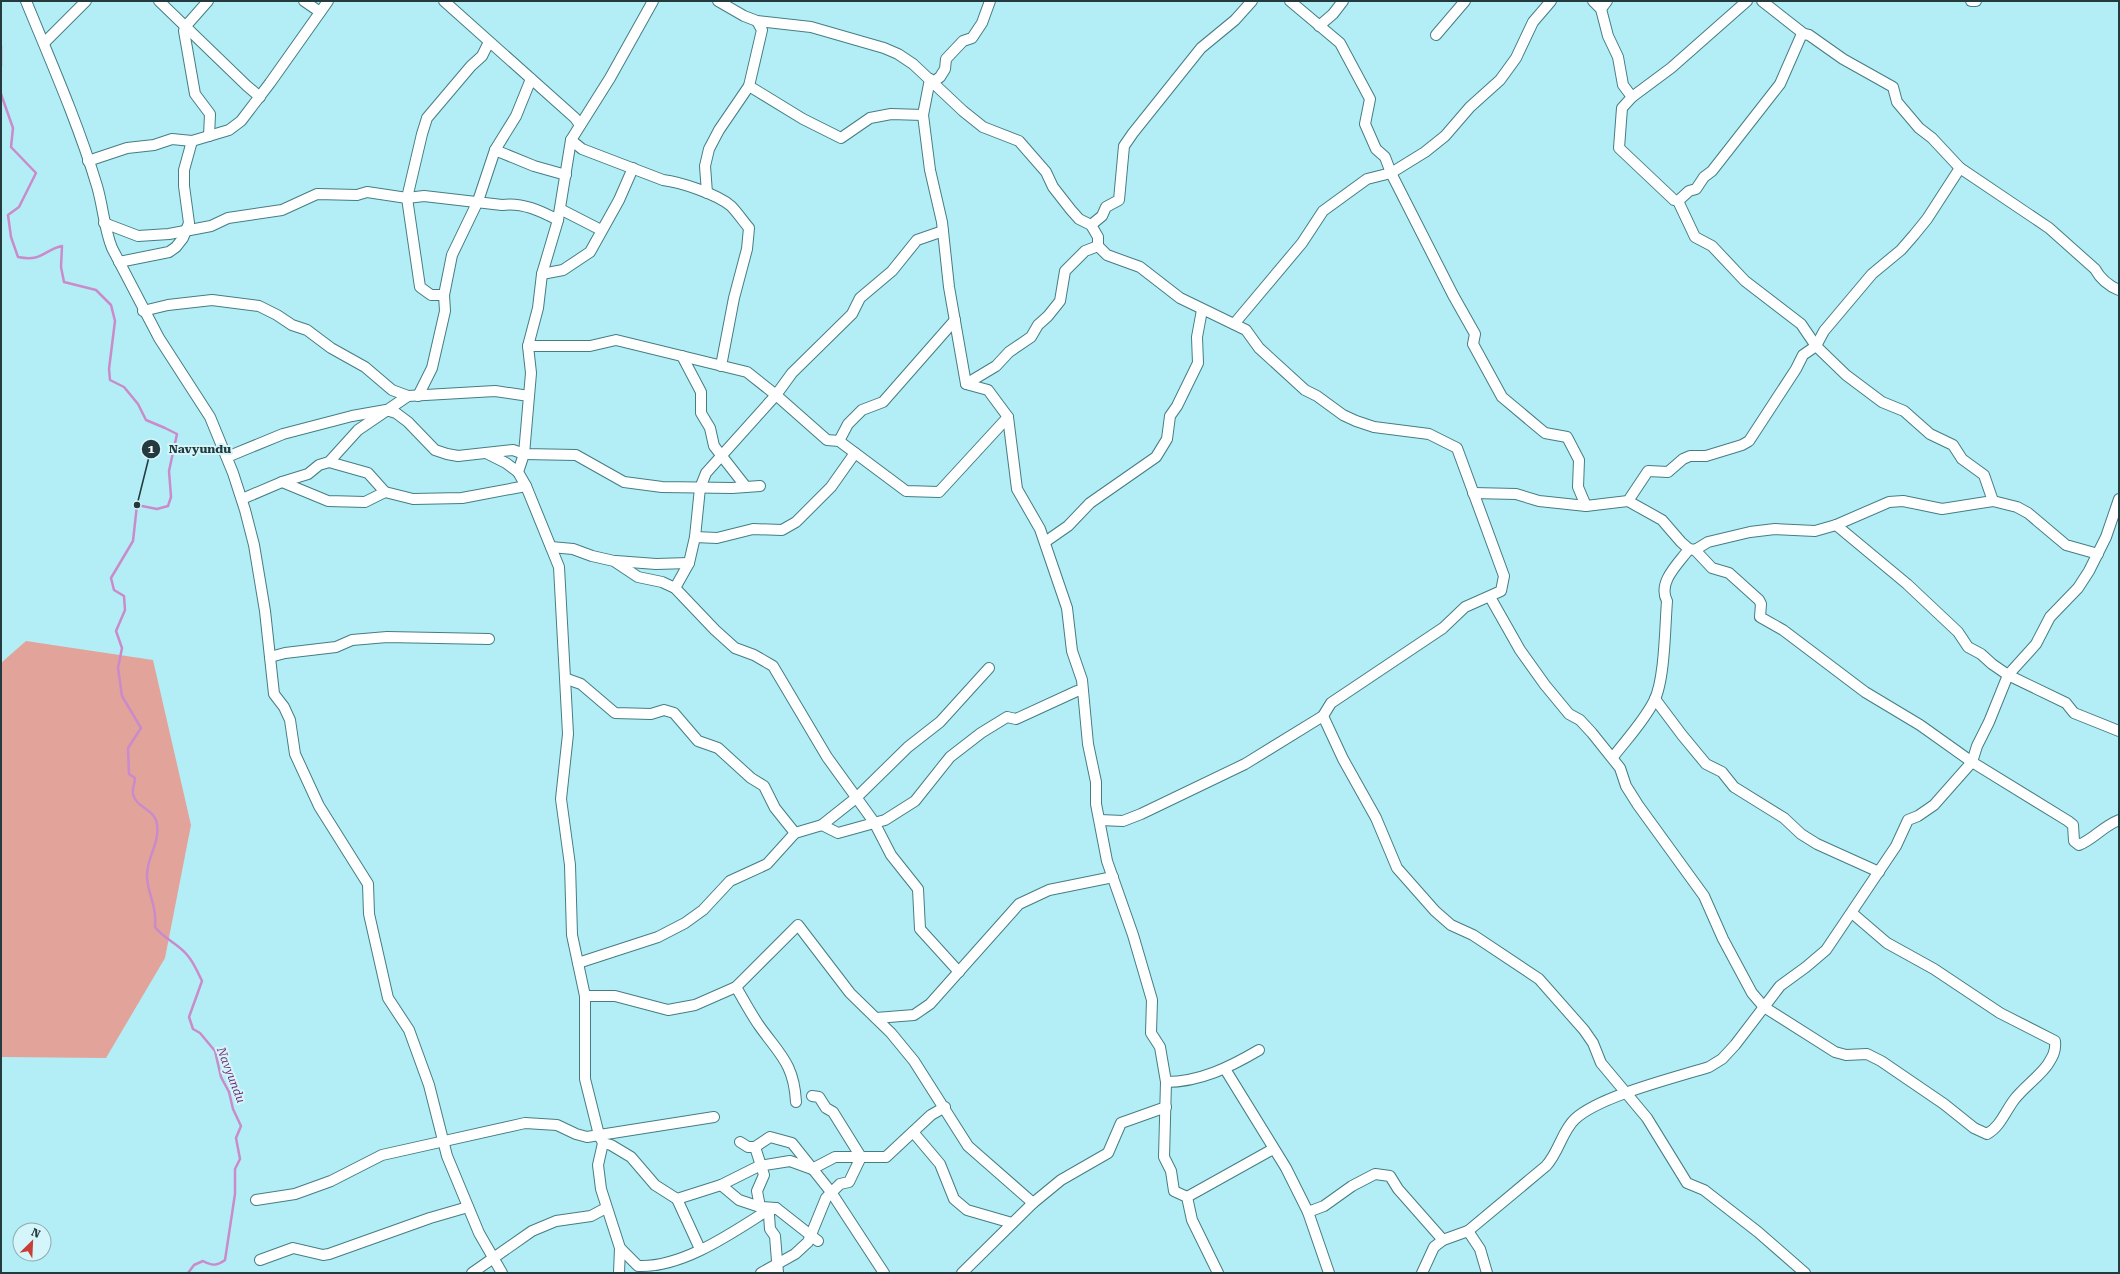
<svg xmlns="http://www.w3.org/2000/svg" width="2120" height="1274" font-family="'Roboto Serif',serif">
	<rect width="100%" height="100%" fill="#b3eef6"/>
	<!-- green -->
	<path fill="#e2a39b" d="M26,641L153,660L191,825L165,958L106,1058L1,1057V663Z"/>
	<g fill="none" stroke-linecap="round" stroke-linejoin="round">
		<!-- stream -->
		<g stroke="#ca8bca" stroke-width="2.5">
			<path d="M1,46V66"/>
			<path d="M1,94L13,128L11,147L36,173L19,207L8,215L11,237L18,257C43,262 43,250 62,246L61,267L64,282L96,290L111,305L115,321L109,369L110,380L124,387L138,404L146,420L165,428L177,434L169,471L171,497L168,506L157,509L137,505L133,541L111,578L114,590L124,596L125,610L116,631L122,648L118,668L122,696L141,728L128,748L129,774L135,778C135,783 132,789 133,794C136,808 155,809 157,824C160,843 147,857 147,875C147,894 157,904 155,927C164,939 179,944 188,956C194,963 198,973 202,981L189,1017L193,1029L200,1033L215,1051L221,1077L229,1092L233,1109L241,1126L236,1138L240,1159L235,1169V1194L225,1260C217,1266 212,1266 203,1261L194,1265L188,1273"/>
		</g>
		<!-- minor casing -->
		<g stroke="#457d84" stroke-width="12">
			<g id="minor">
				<path d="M26,1C51,62 78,123 97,186C103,206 104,228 112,248L159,338L210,417L233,473L245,510L254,545L265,611L274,694L284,707L290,720L295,754L319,806L368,884L369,914L388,998L409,1030L429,1085L447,1156L479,1233L502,1273"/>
				<path d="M159,1L247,86L260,97"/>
				<path d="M208,1L185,27L184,31L195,94L210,114L209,136"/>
				<path d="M304,1L320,12"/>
				<path d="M444,1L575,118L580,125"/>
				<path d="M718,1L744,16L757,21L811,27L884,48L898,54L913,64L963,111L983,127L1019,141L1046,172L1053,187L1071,210L1079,219L1091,225L1098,237V246L1107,255L1140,267L1180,298L1246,330L1259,348L1305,390L1317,396L1343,415L1356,421L1374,427L1429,434L1457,448L1504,576L1501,591L1465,607L1443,628L1331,703L1323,716L1245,764L1141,814L1123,821L1100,820"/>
				<path d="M1290,1L1340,43L1370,99L1365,124L1376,149L1385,157L1391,173L1453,295L1475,334L1473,344L1502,397L1545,433L1567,437L1579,460L1578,487L1586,506"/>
				<path d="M1593,1L1601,9L1608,36L1618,57L1623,85L1632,97L1622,108L1619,148L1674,200L1678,201L1689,191L1696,189L1704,177L1712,171L1780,84L1801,36L1804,34L1809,35L1843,59L1893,87L1897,102L1919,128L1932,138L1960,168L2049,228L2095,269C2100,278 2109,286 2119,290"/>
				<path d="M1762,1L1804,34"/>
				<path d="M1971,1H1976"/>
				<path d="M1601,9L1607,1"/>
				<path d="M1319,26L1333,14L1343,1"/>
				<path d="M1436,35L1465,1"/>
				<path d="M45,42L86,1"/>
				<path d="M930,79L923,115L930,170L942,222L949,287L966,384L988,390L1008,417L1017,489L1040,529L1067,608L1072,651L1082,680L1088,744L1096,782V804L1107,861L1133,935L1152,1000L1151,1033L1160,1047L1166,1082L1164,1157L1171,1171L1174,1191L1187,1197L1192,1220L1218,1273"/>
				<path d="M933,82L940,77L945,69L946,59L963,41L972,38L982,23L990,1"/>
				<path d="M749,86L803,119L841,138L870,118L891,114L923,115"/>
				<path d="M1632,97L1671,68L1747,1"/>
				<path d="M571,140L582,149L663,180C680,182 717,194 731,206C737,212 743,221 749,228L747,249L734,298L721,366"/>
				<path d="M495,150L534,166L566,175"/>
				<path d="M88,161L127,148L154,145L172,139L192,141L229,130L241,121L270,83L328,1"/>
				<path d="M707,193L705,166L709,149L719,130L749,86L762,30L757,21"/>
				<path d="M1678,201L1695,237L1712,246L1745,281L1801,324L1816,346L1846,375L1882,402L1904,411L1930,434L1953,445L1962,459L1984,475L1993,501"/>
				<path d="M560,209L601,230"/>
				<path d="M104,223L138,236L169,234L211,226L228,218L282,210L317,194L357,195L367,192L407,198L424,196L502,205C522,202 541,211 558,220"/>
				<path d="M1091,225L1102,216L1106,207L1119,200L1124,146L1133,133L1201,48L1235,20L1252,1"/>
				<path d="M119,262L169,252L176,247L183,238L189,223L184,186V170L192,141"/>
				<path d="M542,274L563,270L590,252L619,200L633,168"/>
				<path d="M444,295H431L420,287L407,198L422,134L427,118L471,66L482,56L489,42"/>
				<path d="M143,311L168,305L212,300L259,306L277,315L292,325L307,330L331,348L365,367L392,390L408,396"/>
				<path d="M1234,324L1302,243L1323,211L1367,179L1391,173L1425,152L1445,136L1470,107L1500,80L1516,58L1533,22L1551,1"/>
				<path d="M528,346H590L616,340L747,372L776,395L827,440L839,441L906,491L939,492L1008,417"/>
				<path d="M682,356L701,392V413L710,428L714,446L746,487"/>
				<path d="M966,384L996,366L1009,352L1031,337L1038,325L1048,316L1060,301L1065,271L1085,251L1098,246"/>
				<path d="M418,396L432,368L445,311L444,295L452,255L478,201L495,150L516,116L531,79"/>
				<path d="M839,441L848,424L862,410L883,402L955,320"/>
				<path d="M486,453L506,463L518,472"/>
				<path d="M227,457L283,434L352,416L386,410L396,413L408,422L435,450L447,454L458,456L513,450L524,454L576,455L624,482L662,487L732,488L760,486"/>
				<path d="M329,462L368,473L385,492L413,499L462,498L526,486"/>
				<path d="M282,482L328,501L365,502L385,492"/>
				<path d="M1473,493L1516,494L1539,501L1586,506L1628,501L1662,520L1681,542L1689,549L1695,550L1708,542L1750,532L1775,529L1815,531L1836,525L1889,502L1903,501L1942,509L1993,501L2017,507L2028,513L2066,545L2098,554"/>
				<path d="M242,499L282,482L308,474L319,465L329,462L358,430L408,396L495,391L529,396"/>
				<path d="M1628,501L1648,471L1668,472L1683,459L1690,456H1706L1742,445L1749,441L1796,369L1803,355L1816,346L1824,331L1872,274L1901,250L1914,235L1927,219L1960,168"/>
				<path d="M1836,525L1907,584L1958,632L1968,647L1981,654L1992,664L2008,675L2066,703L2074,713L2119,731"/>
				<path d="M695,537L717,538L753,529L782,530L796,522L831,487L855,453"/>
				<path d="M1045,542L1068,526L1090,503L1156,457L1167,439L1170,416L1177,406L1198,363L1197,337L1202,310"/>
				<path d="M551,547L573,549L592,556L614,561L638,577L662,582L675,588L715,630L735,648L754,655L773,666L827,757L874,822L891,855L918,889L920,929L959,972"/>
				<path d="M1695,550L1712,568L1729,573L1759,600L1761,604L1760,617L1783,630L1865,692L1920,725L1972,762L2068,821L2073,825L2074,841L2079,845C2095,838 2102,827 2119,820"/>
				<path d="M616,561L656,564L689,563"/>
				<path d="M675,588L689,563L695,537L700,488L706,473L776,395L792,373L852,314L860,298L892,271L917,240L943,231"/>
				<path d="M1490,597L1520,650L1545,685L1569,714L1580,720L1592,733L1620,768L1626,786L1638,805L1704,896L1723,939L1752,993L1764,1007L1835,1052L1846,1055L1867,1054L1881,1061L1944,1104L1974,1128L1987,1134C2000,1127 2005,1112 2014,1100C2023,1088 2041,1075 2048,1064C2053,1056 2056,1051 2055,1041L2000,1013L1934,969L1887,943L1852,913"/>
				<path d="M270,657L285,653L336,647L352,640L387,637L489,639"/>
				<path d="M567,679L581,684L615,713L651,714L664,710L674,713L698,741L718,748L751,778L764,786L775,808L795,833"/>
				<path d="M1655,699L1682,735L1706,764L1722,772L1734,787L1784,818L1801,834L1817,844L1879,872"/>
				<path d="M1323,716L1343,759L1376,818L1397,868L1435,911L1451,925L1473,935L1539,979L1584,1030L1593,1043L1601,1063L1647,1118L1687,1183L1704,1190L1758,1232L1805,1273"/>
				<path d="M1613,757C1627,739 1644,721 1654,701C1665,680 1665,625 1667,601C1657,582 1679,563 1689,549"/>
				<path d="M822,825L838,833L885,820L915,801L950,757L981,733L1007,717L1016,719L1077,691H1082"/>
				<path d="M578,963L658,937L685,923L703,910L730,881L767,864L795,833L822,825L856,798L908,747L940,722L989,668"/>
				<path d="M736,987C743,999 750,1012 758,1024C779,1054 794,1063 796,1102"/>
				<path d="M585,996H615L668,1010L695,1005L736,987L798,925L850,993L891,1033L914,1061L968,1146L1033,1203"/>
				<path d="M876,1018L914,1015L930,1004L1019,904L1049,890L1113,877"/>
				<path d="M1225,1069L1286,1168L1308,1212L1329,1273"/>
				<path d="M1166,1082C1200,1082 1230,1067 1259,1050"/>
				<path d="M913,1132L940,1164L954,1199L967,1210L1012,1223"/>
				<path d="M740,1142L748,1147H755L764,1175L757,1191L760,1207L769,1215L770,1229L775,1236L778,1273"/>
				<path d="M603,1143L611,1145L631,1157L655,1185L677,1199L721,1185L759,1166L790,1161L812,1169L835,1157H886L931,1115L945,1107"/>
				<path d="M755,1147L770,1137L792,1143L831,1192L884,1273"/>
				<path d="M721,1185L739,1200L760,1207L776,1208L818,1241"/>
				<path d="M1187,1197L1273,1149"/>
				<path d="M677,1199L700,1249"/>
				<path d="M256,1200L295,1194L331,1181L382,1155L525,1123L557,1125L576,1134L587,1137L714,1117"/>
				<path d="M1308,1212L1324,1206L1352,1186L1375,1174L1390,1176L1398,1189L1443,1240"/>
				<path d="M1468,1231L1480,1249L1487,1273"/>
				<path d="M620,1248L638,1266C681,1268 729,1235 765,1212L776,1208"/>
				<path d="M260,1260L293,1248L323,1255L329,1254L430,1218L468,1207"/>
				<path d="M472,1273L532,1231L556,1221L591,1216L606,1208"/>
				<path d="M619,1273L620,1248L601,1189L598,1165L603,1143L599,1135L585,1079V996L572,935L570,865L561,799L568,734L559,567L526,486L518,472L524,454L531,373L528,346L538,308L542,274L558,220L571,140L610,78L653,1"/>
				<path d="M761,1273L795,1254L808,1242L826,1198L840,1184L849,1182L861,1157L833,1112L826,1108L819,1097L812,1096"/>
				<path d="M962,1273L1033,1203L1061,1180L1108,1153L1121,1123L1166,1107"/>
				<path d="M1422,1273L1434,1247L1443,1240L1468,1231L1546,1166C1559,1152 1562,1131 1575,1119C1600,1096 1674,1078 1709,1067L1722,1059L1735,1045L1780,986L1806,967L1826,950L1896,846L1908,820L1918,816L1934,805L1972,762L1977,746L1989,722L2008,675L2036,644L2050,617L2078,588L2089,571L2106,537L2119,499"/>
			</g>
		</g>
		<!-- minor -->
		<use href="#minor" stroke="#fff" stroke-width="10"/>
	</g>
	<g text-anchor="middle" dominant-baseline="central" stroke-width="4" stroke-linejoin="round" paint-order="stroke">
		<!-- water labels -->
		<g font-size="12" font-style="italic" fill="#742976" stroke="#d4f6fb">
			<text transform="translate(231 1075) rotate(69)">Navyundu</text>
		</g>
	</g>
	<!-- callouts -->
	<path fill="none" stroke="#233a3e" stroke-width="1.5" d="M137 505L151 449"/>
	<g fill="#233a3e" stroke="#d4f6fb" stroke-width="1.5">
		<circle cx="137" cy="505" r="4"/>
		<circle cx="151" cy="449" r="10"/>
	</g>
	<g font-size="12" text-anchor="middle" font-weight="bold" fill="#fff">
		<text x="151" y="453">1</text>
	</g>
	<g font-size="12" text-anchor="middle" font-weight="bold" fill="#233a3e" stroke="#d4f6fb" stroke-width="4" stroke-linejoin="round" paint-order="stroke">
		<text x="200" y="453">Navyundu</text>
	</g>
	<!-- border -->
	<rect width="2120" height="1274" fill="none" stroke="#233a3e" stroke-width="4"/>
	<!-- north arrow -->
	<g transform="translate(32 1242) rotate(24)"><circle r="19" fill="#d4f6fb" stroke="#8dabaf"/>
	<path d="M0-3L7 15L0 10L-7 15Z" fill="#cb3d38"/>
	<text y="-6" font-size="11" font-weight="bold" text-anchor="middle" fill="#233a3e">N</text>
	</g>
</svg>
